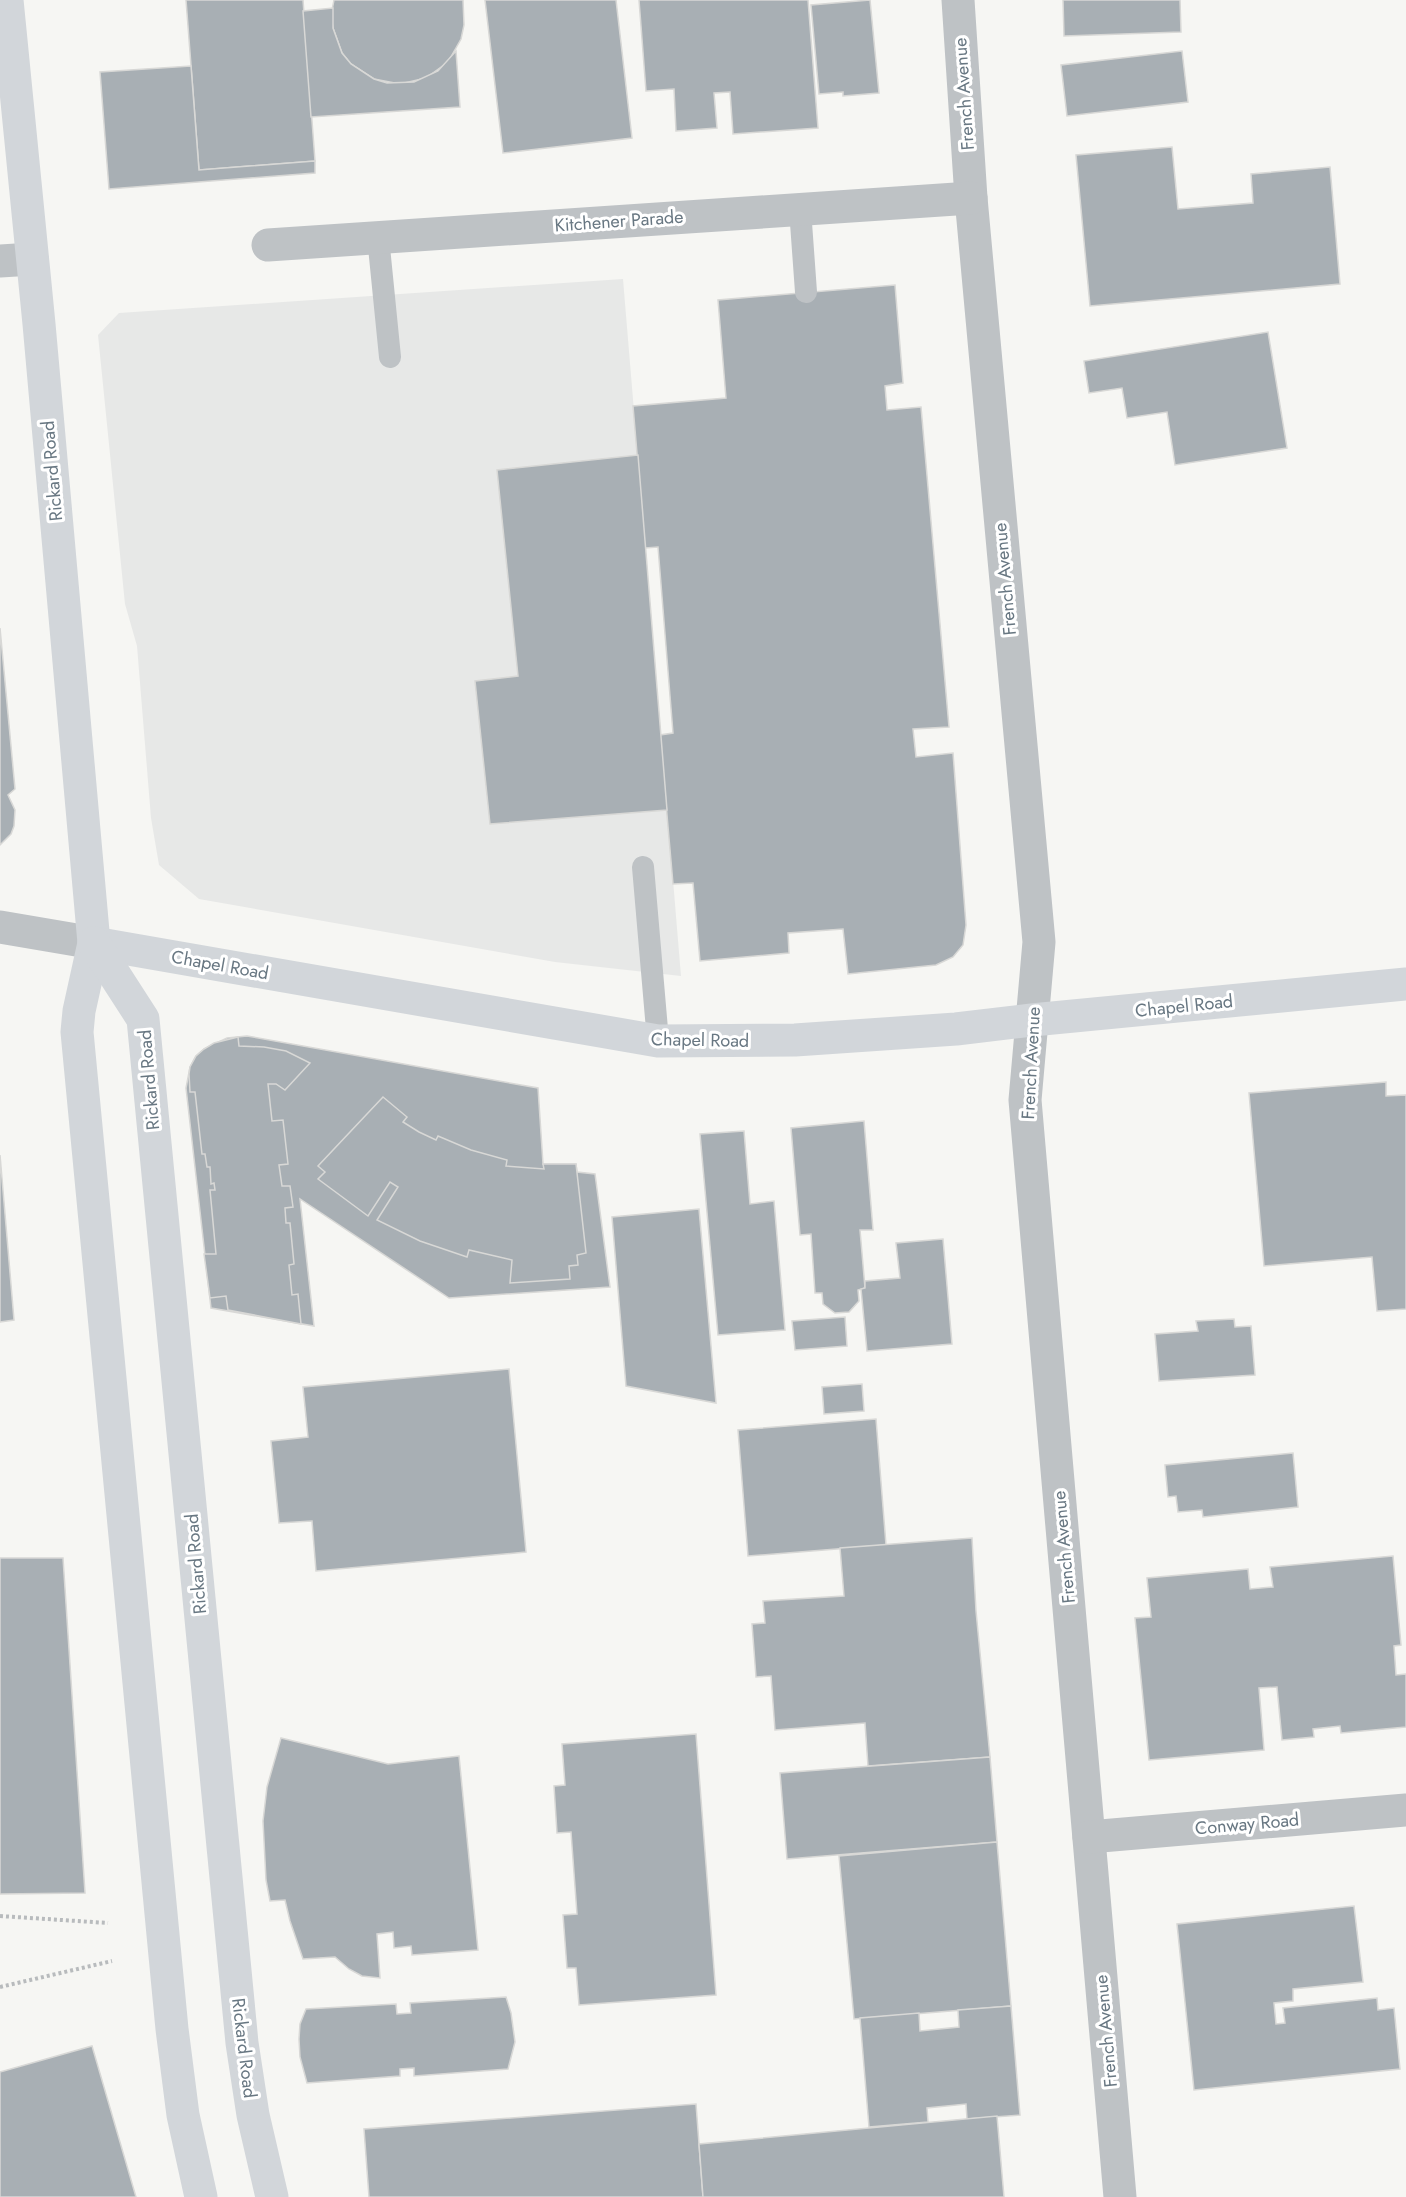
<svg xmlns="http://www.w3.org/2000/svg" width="1406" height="2197" font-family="Jost,sans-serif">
	<rect width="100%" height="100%" fill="#f6f6f3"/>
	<!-- built -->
	<path fill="#e7e8e7" d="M623,279L681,976L555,962L199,899L159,865L151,818L137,646L125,604L98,335L119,313Z"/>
	<!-- building -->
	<g fill="#a8afb4" stroke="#d8d8d6" stroke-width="1.5">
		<path d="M186,0H303L315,161L199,170Z"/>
		<path d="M334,0H463L464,25L461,39L448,62L426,78L400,84L374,79L351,64L342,53L333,28L331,15Z"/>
		<path d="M485,0H616L632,138L503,153Z"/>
		<path d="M639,0H808L818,128L733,134L730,92L714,93L717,128L676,131L674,89L646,91Z"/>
		<path d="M870,0L879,93L843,96V92L819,94L811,5Z"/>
		<path d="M1063,0H1180L1181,32L1064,36Z"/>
		<path d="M333,8V28L342,53L351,64L374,79L387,83L414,82L438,71L456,51L460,107L311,117L303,11Z"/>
		<path d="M1182,51L1188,102L1067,116L1061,65Z"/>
		<path d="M191,66L199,170L315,161V173L109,189L100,72Z"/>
		<path d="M1172,147L1178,209L1253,203L1251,174L1330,167L1340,284L1090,306L1076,155Z"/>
		<path d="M895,285L903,383L885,386L887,410L921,407L949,727L913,729L916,757L953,753L966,925L963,945L953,957L936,965L848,974L843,929L788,933L789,953L700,961L693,883L673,884L660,735L673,733L658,547L645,548L633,406L726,398L718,300Z"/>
		<path d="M1268,332L1287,448L1175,465L1167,412L1127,418L1122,388L1089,393L1084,361Z"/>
		<path d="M638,455L667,810L490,824L475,681L518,676L497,470Z"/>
		<path d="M0,628L15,789L8,795L15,810L14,826L11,834L0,845Z"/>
		<path d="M247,1036L538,1088L543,1164H576L577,1172L595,1174L610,1287L449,1298L300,1199L314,1326L211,1308L186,1088L190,1067L196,1056L204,1049L227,1038Z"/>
		<path d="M238,1037L239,1046L264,1047L286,1051L310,1063L285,1090L276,1084H268L272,1121L283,1120L288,1164L279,1165L282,1186H290L293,1207L285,1208L286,1223H290L294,1264L289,1265L292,1295L298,1294L301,1324L228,1310L226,1296L210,1298L204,1254H216L210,1190H215L214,1183L211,1184L210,1167H207L205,1154H202L195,1092H190L189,1074L190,1067L196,1056L204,1049L214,1043Z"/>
		<path d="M1386,1082V1096L1406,1095V1309L1377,1311L1372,1257L1264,1266L1249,1093Z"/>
		<path d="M383,1097L407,1117L403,1122L419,1132L436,1140L438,1136L471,1150L507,1160L506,1166L544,1169L543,1164H576L586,1253L577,1255L578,1265L569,1266L570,1279L510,1283L512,1260L469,1250L467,1257L420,1241L377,1220L398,1187L390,1182L368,1216L318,1179L325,1172L318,1166Z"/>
		<path d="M864,1121L873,1230H860L865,1288L858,1290L859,1301L849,1312L835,1313L823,1304L822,1293H815L811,1234L800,1235L791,1128Z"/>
		<path d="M744,1131L750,1204L774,1201L785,1330L718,1335L700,1134Z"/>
		<path d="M0,1155L14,1320L0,1322Z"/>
		<path d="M699,1209L716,1403L626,1386L612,1217Z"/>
		<path d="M943,1239L952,1344L867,1351L861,1289L865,1288V1281L900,1278L896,1243Z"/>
		<path d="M845,1317L847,1346L795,1350L792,1321Z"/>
		<path d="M1234,1319L1235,1327L1251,1326L1255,1375L1159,1381L1155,1334L1198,1331L1196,1321Z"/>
		<path d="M509,1369L526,1552L316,1571L312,1521L279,1523L271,1441L308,1437L303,1387Z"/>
		<path d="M862,1384L864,1411L824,1414L822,1387Z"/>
		<path d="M876,1419L886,1545L748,1556L738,1430Z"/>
		<path d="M1293,1453L1298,1507L1203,1517L1202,1510L1178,1512L1176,1496L1168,1497L1165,1465Z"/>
		<path d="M972,1538L976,1611L990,1757L868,1766L865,1723L775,1730L771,1676L756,1677L752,1624L765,1623L763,1601L844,1596L840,1548Z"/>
		<path d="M1393,1556L1401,1645L1394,1646L1396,1675L1406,1674V1727L1341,1733L1340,1726L1313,1729L1314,1737L1282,1740L1277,1687L1259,1688L1264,1750L1149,1760L1135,1618L1151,1617L1147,1578L1248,1569L1250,1589L1273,1587L1270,1567Z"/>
		<path d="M0,1558H63L85,1893L0,1894Z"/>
		<path d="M696,1734L716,1995L579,2005L576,1968H567L563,1915L577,1914L571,1832L557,1833L554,1786L565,1785L562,1744Z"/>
		<path d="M281,1738L388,1764L459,1756L478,1950L412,1955L411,1946L394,1948L393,1932L377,1934L380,1978L362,1976L349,1969L335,1957L303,1959L290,1921L285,1900L270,1901L266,1880L263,1821L267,1787Z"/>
		<path d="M990,1757L997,1842L787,1859L780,1773Z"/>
		<path d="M997,1842L1011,2006L854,2019L839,1856Z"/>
		<path d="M1354,1906L1363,1982L1293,1989V2001L1274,2003L1276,2024L1285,2023L1283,2008L1377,1998L1378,2010L1394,2008L1400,2069L1194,2090L1177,1924Z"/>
		<path d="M506,1997L511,2013L515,2042L508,2069L414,2076V2068L400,2069V2076L307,2083L300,2057L299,2039L300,2024L306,2009L396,2004L397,2014L411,2013L410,2003Z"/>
		<path d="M1011,2006L1020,2115L967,2119L966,2104L927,2108L928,2122L869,2127L860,2018L919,2013L920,2031L959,2027L958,2010Z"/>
		<path d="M92,2046L136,2197H0V2072Z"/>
		<path d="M696,2104L703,2197H369L364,2129Z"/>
		<path d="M997,2116L1004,2197H703L699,2144Z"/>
	</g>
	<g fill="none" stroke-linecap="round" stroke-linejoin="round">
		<!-- path -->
		<g stroke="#b8bbbd" stroke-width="4" stroke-dasharray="3 3" stroke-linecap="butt">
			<path d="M0,1916L108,1923"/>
			<path d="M0,1987L112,1961"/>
		</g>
		<!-- service -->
		<g stroke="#bec2c5" stroke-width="22">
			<path d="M800,209L806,292"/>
			<path d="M378,237L390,357"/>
			<path d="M643,867L658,1041"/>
		</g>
		<!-- minor -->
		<g stroke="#bec2c5" stroke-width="33">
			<path d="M958,0L971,198L1039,942L1025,1100L1120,2197"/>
			<path d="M268,245L971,198"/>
			<path d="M0,261L32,259"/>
			<path d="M1089,1837L1406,1810"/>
		</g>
		<!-- tertiary -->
		<path stroke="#bec2c5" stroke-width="33" d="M0,927L94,943"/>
		<!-- secondary -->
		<g stroke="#d2d6da" stroke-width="33">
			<path d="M7,0L39,324L94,943L79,1011L77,1032L172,2029L183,2115L201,2197"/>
			<path d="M94,943L658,1041L795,1040L956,1029L1032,1020L1406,984"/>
			<path d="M94,943L143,1019L242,2043L253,2115L272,2197"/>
		</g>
	</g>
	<g text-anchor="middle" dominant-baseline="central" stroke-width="6" stroke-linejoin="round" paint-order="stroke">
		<!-- street labels -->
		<g font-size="18" fill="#687782" stroke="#fff">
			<text transform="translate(964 94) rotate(-94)">French Avenue</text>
			<text transform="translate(619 221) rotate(-4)">Kitchener Parade</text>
			<text transform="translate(52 471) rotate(-95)">Rickard Road</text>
			<text transform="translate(1005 579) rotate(-95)">French Avenue</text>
			<text transform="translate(220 965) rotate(10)">Chapel Road</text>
			<text transform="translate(1184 1006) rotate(-6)">Chapel Road</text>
			<text transform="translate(700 1040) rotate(1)">Chapel Road</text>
			<text transform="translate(1031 1063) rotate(-87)">French Avenue</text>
			<text transform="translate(149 1080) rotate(-95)">Rickard Road</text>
			<text transform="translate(1064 1547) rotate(-95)">French Avenue</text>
			<text transform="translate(196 1564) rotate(-95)">Rickard Road</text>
			<text transform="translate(1247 1824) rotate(-5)">Conway Road</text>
			<text transform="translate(1106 2031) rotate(-95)">French Avenue</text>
			<text transform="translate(244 2048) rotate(83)">Rickard Road</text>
		</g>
	</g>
</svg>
